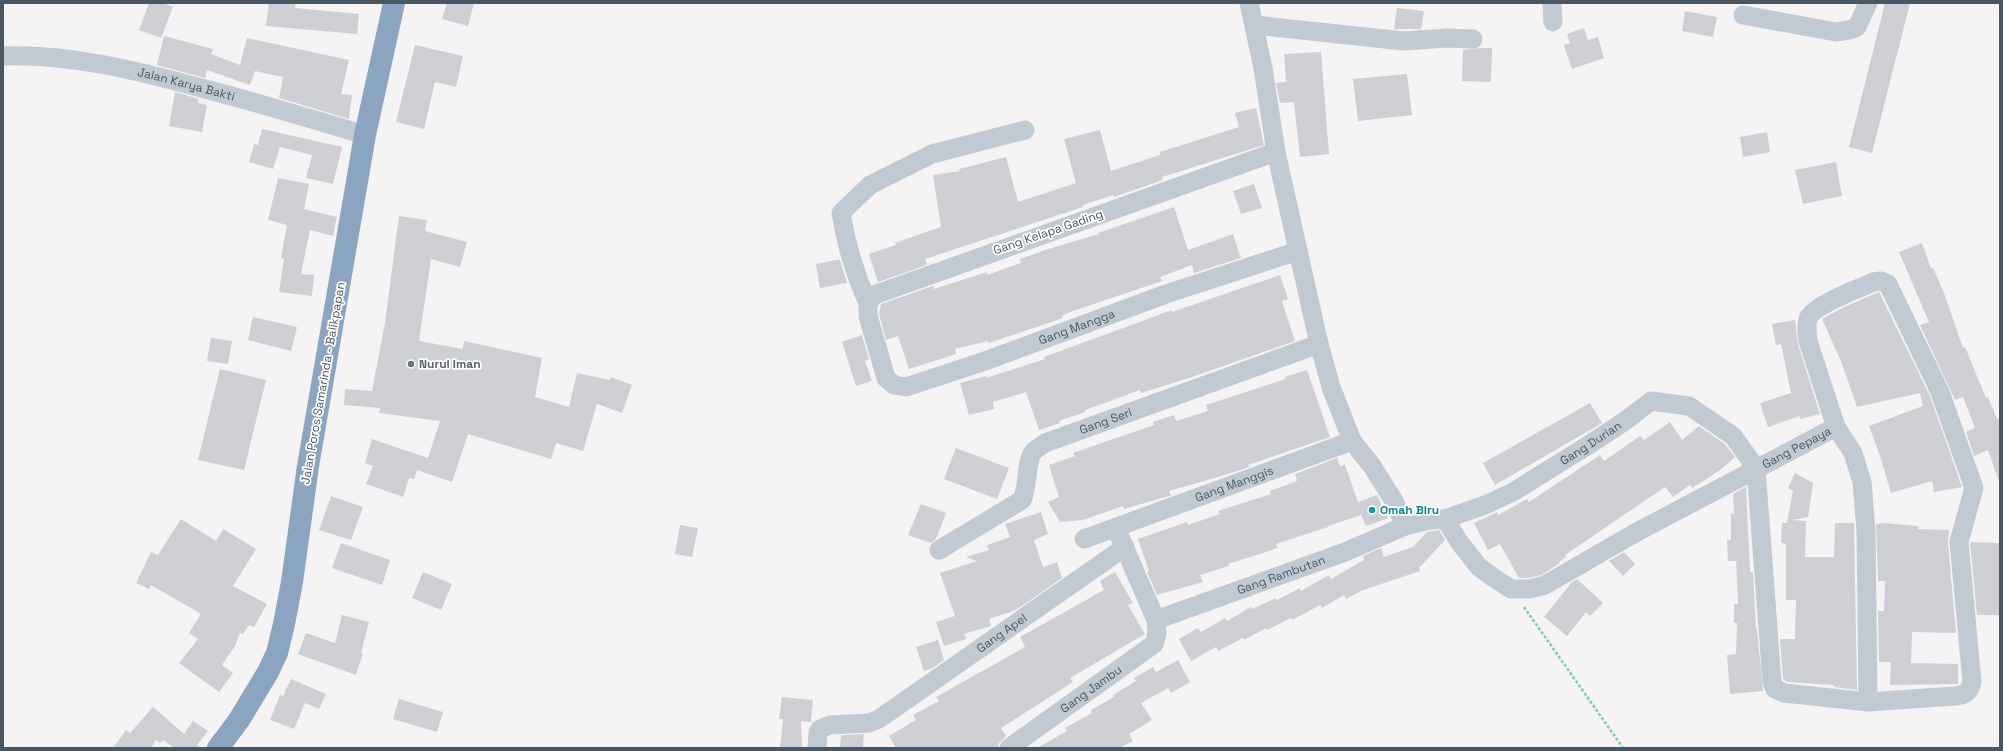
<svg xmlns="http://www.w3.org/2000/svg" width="2003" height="751" font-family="'Space Grotesk',sans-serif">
	<rect width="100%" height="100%" fill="#f5f3f3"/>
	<!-- building -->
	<g fill="#cdcfd5">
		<path d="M149,3H163L173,7L161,38L139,30Z"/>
		<path d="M269,3H296L295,8L359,14L357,34L266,26Z"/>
		<path d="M447,3H474L468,26L442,19Z"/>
		<path d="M1885,3H1910L1872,153L1849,147Z"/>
		<path d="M1397,8L1424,11L1421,29H1394Z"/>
		<path d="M1685,11L1717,17L1713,37L1682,31Z"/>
		<path d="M1584,28L1588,40L1598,37L1604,58L1572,69L1564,45L1570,43L1567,34Z"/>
		<path d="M164,36L213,49L211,54L240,65L247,38L349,60L341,94L352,95L349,119L279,98L283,77L255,71L250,85L207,70L205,78L157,65Z"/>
		<path d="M415,45L463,56L456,87L435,82L424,129L396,122Z"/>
		<path d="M1479,48H1492L1491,82L1462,81L1463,50Z"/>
		<path d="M1321,52L1329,154L1300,157L1294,102L1280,103L1276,83L1286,82L1284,54Z"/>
		<path d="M1407,74L1412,115L1358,121L1353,79Z"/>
		<path d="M175,92L199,99L198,103L207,105L202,132L169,126Z"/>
		<path d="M1256,108L1264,145L1162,177L1163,180L1114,197L1113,195L1083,205V207L925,259L927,265L878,282L869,254L896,245L895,243L941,227L933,175L960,171L959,169L1006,157L1018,202L1076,183L1064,139L1100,130L1111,171L1160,155V152L1239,127L1235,113Z"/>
		<path d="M262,129L342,147L333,184L306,178L312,155L280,147L273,169L249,162L254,144L258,145Z"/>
		<path d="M1767,132L1770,152L1743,157L1740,137Z"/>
		<path d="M1836,162L1842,196L1803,204L1795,170Z"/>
		<path d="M278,178L309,184L304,209L337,217L333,236L310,230L301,274L314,275L312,296L279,292L284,259L281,258L287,225L268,220Z"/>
		<path d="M1254,184L1262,208L1241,214L1233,191Z"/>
		<path d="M1174,207L1188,250L1233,234L1241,258L1194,273L1192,265L1160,277L1162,281L1070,312L1062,316L1063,318L989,343L988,341L955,349L956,354L909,369L898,336L886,340L879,314L881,304L933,286L934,289L987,272V275L1021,263L1020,259L1048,249L1099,234L1098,233Z"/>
		<path d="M399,216L427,220L425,231L467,242L460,267L431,259L419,341L463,349L464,341L542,358L535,397L569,407L577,373L610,380L611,377L632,385L622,413L597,404L583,451L556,443L551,459L468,434L452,482L417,470L414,479L409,478L403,497L366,484L373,466L365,463L372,439L428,458L440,421L379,413L380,408L344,405L345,389L372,391L385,323Z"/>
		<path d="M1922,243L1931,269L1933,268L1944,293L1963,348L1965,347L1986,398L1988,397L1997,419L2000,418V479H1998L1988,450L1974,456L1966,432L1975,428L1963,397L1955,400L1920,325L1929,322L1899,252Z"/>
		<path d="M836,260H840L847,283L820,288L816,264Z"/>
		<path d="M1280,275L1288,299L1282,301L1295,341L1192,377L1141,393L1140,390L1110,401L1085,410V412L1059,421L1060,423L1039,430L1026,392L993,402L994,409L969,415L960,383L986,376V378L1045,359L1044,357L1153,317L1172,310V312Z"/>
		<path d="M1879,292L1930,396L1962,487L1934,492L1932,481L1891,493L1880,456L1869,426L1923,406L1920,393L1857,407L1841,361L1822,319L1842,308Z"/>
		<path d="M253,317L297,327L291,351L248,340Z"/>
		<path d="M1795,320L1798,344L1820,414L1800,419V416L1768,427L1760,403L1791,393L1781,344L1776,345L1772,324Z"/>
		<path d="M862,335L869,359L865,361L872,381L856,386L842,342Z"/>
		<path d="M211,338L232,341L228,364L207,361Z"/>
		<path d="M220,369L266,380L244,470L198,460Z"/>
		<path d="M1307,370L1330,437L1248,465L1249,467L1228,474L1169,491L1171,496H1169L1124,509L1123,506L1083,520L1060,522L1048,502L1059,497L1049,465L1075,456L1073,453L1154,425L1153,422L1174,415L1176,421L1208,411L1206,405L1286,379L1285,377Z"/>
		<path d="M1590,403L1602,423L1495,485L1483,463Z"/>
		<path d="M1670,422L1682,440L1699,426L1725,444L1735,457L1719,471L1692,488L1690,485L1673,497L1665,487L1565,555L1566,557L1559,562L1560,563L1541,575L1529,578H1519L1500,544L1488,550L1474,523L1497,512L1498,515L1527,499L1529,502L1600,455L1604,461L1640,436L1644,440Z"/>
		<path d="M956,448L1009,468L997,499L944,479Z"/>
		<path d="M1337,458L1340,466L1345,465L1358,502L1377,495L1388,518L1366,526L1361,515L1328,526V527L1276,544L1278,548L1228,564L1229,566L1200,575L1203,582L1157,595L1147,572L1149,571L1138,539L1187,522L1188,525L1220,514L1218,511L1271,494L1270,491L1297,481L1295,474Z"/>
		<path d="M1795,473L1813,483L1808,517L1792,520L1806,521L1805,557H1834L1835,523H1854L1857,690L1834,687V685L1787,682L1783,679L1780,639H1795L1796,600H1786V544L1781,543L1782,523H1787L1793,491L1788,488Z"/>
		<path d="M1746,487L1750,572H1753L1756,629H1757L1763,691L1730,694L1727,655L1736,654L1737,623H1734V604H1738L1736,561H1728L1727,540H1731V514H1734L1733,494Z"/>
		<path d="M331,496L363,507L351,540L319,530Z"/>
		<path d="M921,504L946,513L936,539L931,543L908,535Z"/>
		<path d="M1041,512L1048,534L1034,540L1043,567L1057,562L1062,578L1016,610L989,619L991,626L964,634L966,639L944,646L936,622L955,616L940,573L977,561L966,557L989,550L987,545L1010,537L1005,524Z"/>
		<path d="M181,519L216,541L223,529L256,549L233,586L267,604L254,627L249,625L243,634L240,633L235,646L222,665L233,673L219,692L179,663L198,639L189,633L201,614L151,585L149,589L136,583L151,552L158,555Z"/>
		<path d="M1884,523L1918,526V529L1949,530L1948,543L1956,633L1912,632L1911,663L1958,664V684L1890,685L1891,662H1879L1878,611H1884L1885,581H1878L1876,524Z"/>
		<path d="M680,525L698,528L692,557L675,554Z"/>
		<path d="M1439,530L1445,540L1419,568L1420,571L1363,590L1346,599L1344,595L1322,608L1320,605L1292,620L1291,618L1267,630L1266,628L1244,640L1243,638L1218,651L1216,647L1191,661L1179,639L1198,628L1201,632L1225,618L1227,621L1251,607L1252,609L1276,598L1277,600L1300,588L1301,591L1329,575L1331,579L1364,560L1363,556L1381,548L1384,557L1413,547L1427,532Z"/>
		<path d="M1970,542L2000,543V615H1977Z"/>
		<path d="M341,543L390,560L382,585L332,568Z"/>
		<path d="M1624,552L1635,564L1623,576L1609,561Z"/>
		<path d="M423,572L452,584L441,610L412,598Z"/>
		<path d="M1115,572L1133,603L1128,605L1145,634L1070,678L1073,682L1001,728L1006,736L999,743L998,748H896L889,736L916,720L913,715L939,701L936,697L1025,647L1020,637L1104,590L1100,581Z"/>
		<path d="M1577,579L1603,603L1590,616L1586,612L1567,636L1544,617L1572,582Z"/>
		<path d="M342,615L369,622L361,653H363L356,675L298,654L306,633L335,643Z"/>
		<path d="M938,640L944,660L933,668L924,671L916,647Z"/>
		<path d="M1178,660L1190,682L1171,693L1168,688L1141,703L1152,720L1129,734L1133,741L1119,748H1037L1067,731L1065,728L1092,713L1091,710L1114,697L1113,695L1136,681L1134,678L1153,667L1156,672Z"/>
		<path d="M291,679L326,694L319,709L305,703L294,729L270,720L280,695L283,696Z"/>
		<path d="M782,697L813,700L811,722L801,721L802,748H780L783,719H779Z"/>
		<path d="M399,699L443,712L437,732L393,719Z"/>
		<path d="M153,707L184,734L193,721L208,731L197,745L201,748H174L163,740L160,743L156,740L151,748H113L126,730L130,733Z"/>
		<path d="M864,734L863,748H840L841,735Z"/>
	</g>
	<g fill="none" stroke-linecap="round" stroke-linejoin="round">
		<!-- path -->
		<path stroke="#7ad0a6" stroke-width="2.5" stroke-dasharray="3 2" stroke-linecap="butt" d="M1524,607L1623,748"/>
		<!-- minor -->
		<g stroke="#c1cad2" stroke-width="19">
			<path d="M1249,3L1263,68L1276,152L1319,344L1331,387L1352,441L1372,466L1394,501L1405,526"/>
			<path d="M1552,3L1553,22"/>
			<path d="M1743,15L1836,32L1849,30L1857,27L1868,3"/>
			<path d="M1254,25L1404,41L1447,38L1473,39"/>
			<path id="s1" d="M3,56C72,54 139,71 205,89C259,103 312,119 365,135"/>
			<path id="s2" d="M1276,152L874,295L868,303V316L886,378L894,385L906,387L985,361L1166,294L1298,251"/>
			<path d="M868,303C855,274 846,245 841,213L870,185L932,154L1025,130"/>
			<path d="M1756,468L1772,682L1775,689L1784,693L1868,702L1955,696C1965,695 1970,692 1972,682L1959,542L1974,488L1940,392L1888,284L1881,281L1873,282C1859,289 1813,305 1808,319C1806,326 1807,334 1808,341L1836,427L1853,453L1862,482L1866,531L1868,702"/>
			<path id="s3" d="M1445,519L1460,543L1479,567L1494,578L1511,589H1530L1545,585L1635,533L1836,427"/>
			<path id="s4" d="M1084,539L1352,441"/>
			<path id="s5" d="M939,550L1022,500C1029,486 1025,461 1034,451C1037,448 1041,446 1045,443L1319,344"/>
			<path id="s6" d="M1156,620L1345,552L1405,526L1430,520L1445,519L1485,505L1513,492L1587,446L1625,421L1651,401L1689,406L1733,436L1756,468"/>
			<path id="s7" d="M817,748L818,732L820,729L830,725L869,723L879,719L1125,547"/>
			<path id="s8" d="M1009,748L1154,644L1157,634L1156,620L1116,528"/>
		</g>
		<!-- highway -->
		<path stroke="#8ba5c1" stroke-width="22" d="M218,748L239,720L268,672L277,653L284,624L292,582L308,466L365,135L394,3"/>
	</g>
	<!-- markers -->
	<circle fill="#6b7280" stroke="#fff" stroke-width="1.5" cx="411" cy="364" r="4"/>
	<circle fill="#0f9aa8" stroke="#fff" stroke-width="1.5" cx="1372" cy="510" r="4"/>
	<g text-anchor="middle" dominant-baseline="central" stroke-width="3.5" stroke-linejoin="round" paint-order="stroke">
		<!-- street labels -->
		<g font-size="12" fill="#4a5661" stroke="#fff">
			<text stroke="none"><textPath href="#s1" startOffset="186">Jalan Karya Bakti</textPath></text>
			<text transform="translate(1048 232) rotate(-19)">Gang Kelapa Gading</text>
			<text stroke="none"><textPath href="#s2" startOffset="718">Gang Mangga</textPath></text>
			<text transform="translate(323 383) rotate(-80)">Jalan Poros Samarinda - Balikpapan</text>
			<text stroke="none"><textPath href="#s5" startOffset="226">Gang Seri</textPath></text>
			<text stroke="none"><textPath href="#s6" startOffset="472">Gang Durian</textPath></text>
			<text stroke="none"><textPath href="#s3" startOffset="419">Gang Pepaya</textPath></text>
			<text stroke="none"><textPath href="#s4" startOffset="160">Gang Manggis</textPath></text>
			<text stroke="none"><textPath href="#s6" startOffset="133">Gang Rambutan</textPath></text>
			<text stroke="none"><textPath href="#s7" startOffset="230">Gang Apel</textPath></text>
			<text stroke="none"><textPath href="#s8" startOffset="101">Gang Jambu</textPath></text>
		</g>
		<!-- worship labels -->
		<g font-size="12" font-weight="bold" fill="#5b616d" stroke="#fff" text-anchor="start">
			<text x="419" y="364">Nurul Iman</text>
		</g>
		<!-- culture labels -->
		<g font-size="12" font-weight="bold" fill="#0d838f" stroke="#fff" text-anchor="start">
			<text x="1380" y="510">Omah Biru</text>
		</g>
	</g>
	<!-- border -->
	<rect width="2003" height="751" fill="none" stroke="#4a5661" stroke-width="8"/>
</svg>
